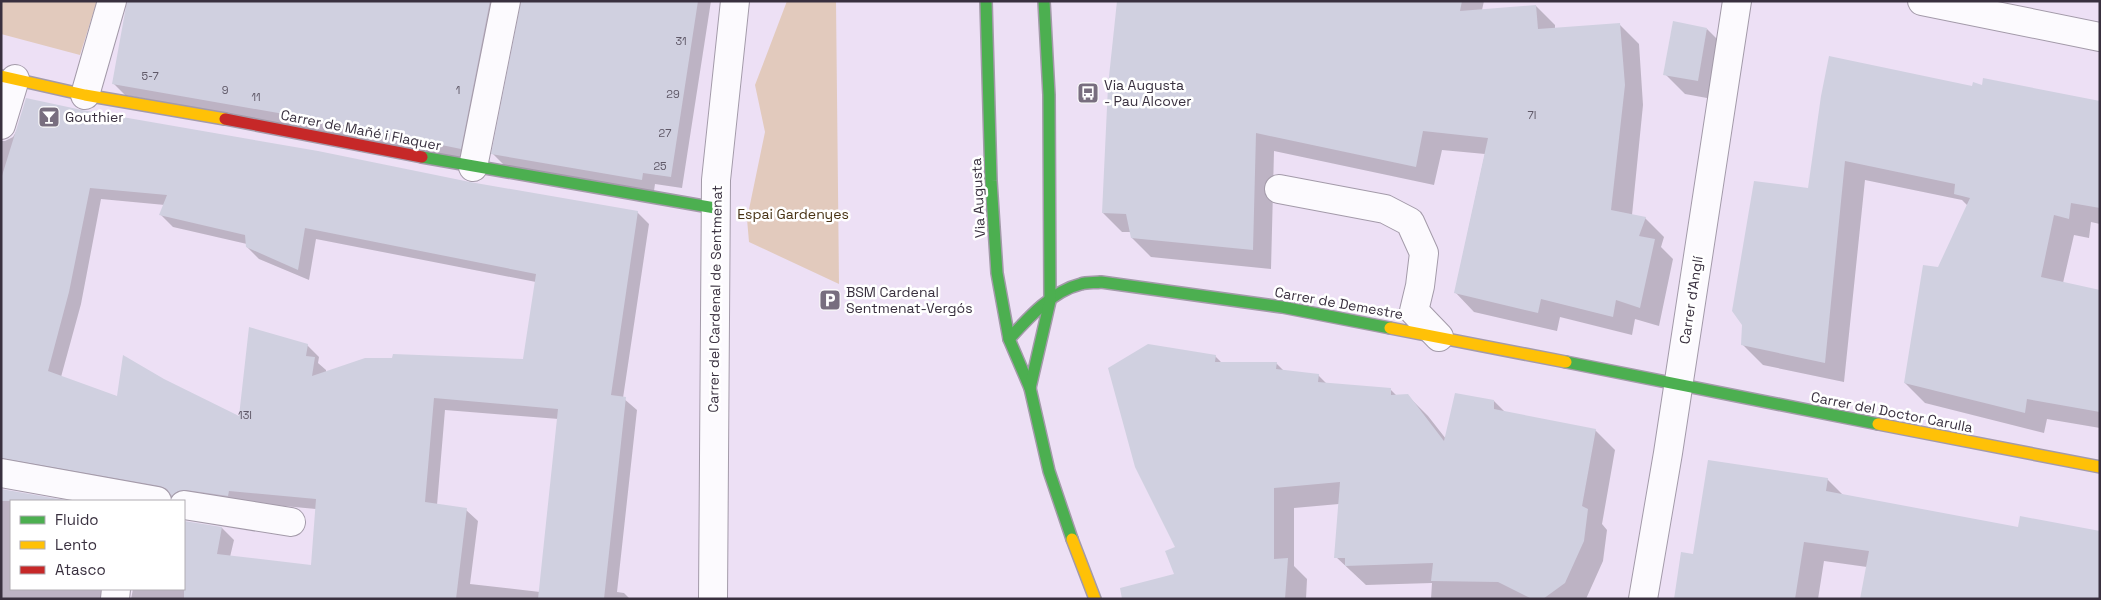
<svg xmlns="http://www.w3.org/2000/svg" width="2101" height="600" font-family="'Space Grotesk',sans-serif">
	<rect width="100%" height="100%" fill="#ede0f5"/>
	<!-- green -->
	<g fill="#e2cabd">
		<path d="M1,1H97L80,55L1,34Z"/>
		<path d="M787,1H836L839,284L749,242L747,219L765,132L755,85Z"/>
	</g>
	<!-- shadow -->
	<g fill="#0003" fill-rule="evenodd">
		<path d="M128,1H508L472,160L125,95L113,83Z"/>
		<path d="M522,1H711L682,188L655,184L654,191L505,166L493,154Z"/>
		<path d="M1118,1H1484L1482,10L1536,6L1555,25V29L1620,25L1639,44L1643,105L1632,215L1645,218L1664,237L1661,247L1673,259L1659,326L1635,319L1632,335L1560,317L1557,331L1474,312L1455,292L1485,154L1442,150L1434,185L1274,151L1271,269L1151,257L1132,238L1131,232H1122L1103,213Z"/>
		<path d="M1707,29L1727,49L1718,100L1685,94L1665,74Z"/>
		<path d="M1983,87L2100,102V224L2091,222L2089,238L2074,235L2063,283L2100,291V428L2047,419L2044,433L1925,403L1905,383L1939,269L1968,206L1962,200L1865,180L1844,382L1763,365L1743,345L1809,190L1823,96Z"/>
		<path d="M82,112L470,184L637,212L649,224L623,398L637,410L617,592L624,593L630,599H131L133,589H184V522L222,528L234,540L230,557L312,566L316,509L240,502L177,499L16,469L1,474V141H5L13,137L17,130ZM101,199L165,205L161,215L173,227L247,244V247L259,259L309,280L316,239L536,282L524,361L326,373V370L318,363L319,357L307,345L240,418L163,380L118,397L61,377L81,304ZM445,410L559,419L540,592L470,584L478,521L466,510L437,505Z"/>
		<path d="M1215,356L1222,363H1276L1284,371L1318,375L1327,384L1390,389L1397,396L1407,395L1428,416L1446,439L1494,401L1505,412L1595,430L1615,450L1602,524L1607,530L1603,561L1586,599H1431L1432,583L1366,585L1336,557L1339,504L1294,508V566L1307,579L1306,599H1181L1176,575L1177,547Z"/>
		<path d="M1827,479L1843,495L2019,528L1867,567L1824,561L1818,599H1675L1694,555Z"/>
		<path d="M1,490L63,501H11V589H118L112,599H1Z"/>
	</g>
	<!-- building -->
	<g fill="#d0d0e0" fill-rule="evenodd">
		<path d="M127,1H490L461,149L324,121L112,84Z"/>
		<path d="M521,1H698L671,177L643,173L642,180L491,154Z"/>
		<path d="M1117,1H1462L1460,11L1536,5L1538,29L1620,23L1625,85L1611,210L1646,217L1639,236L1655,239L1640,308L1616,300L1613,317L1541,299L1538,313L1454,293L1488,138L1423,131L1416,167L1256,133L1253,250L1131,238L1126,214L1102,213L1108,86Z"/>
		<path d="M1673,21L1707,28L1698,81L1663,75Z"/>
		<path d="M1829,56L1972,86L1973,82L1982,85L1983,78L2100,101V208L2071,203L2069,219L2054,215L2041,277L2100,290V412L2027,399L2025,413L1904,383L1923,265L1938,267L1970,198L1954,194L1955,184L1845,161L1825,363L1741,345L1742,325L1732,311L1754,181L1808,188L1821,96Z"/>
		<path d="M26,98L82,110L318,151L470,182L638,211L611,395L626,397L604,599H538L558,409L434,398L425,502L467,508L456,599H184V521L222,527L217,554L311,565L316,499L229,491L228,496L186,490L178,491L172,496L167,489L160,486L1,458V179ZM90,188L167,195L159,215L245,235L246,247L298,270L305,228L536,274L523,359L393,354L392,358H365L312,376L315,357L306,356L308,344L249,327L239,416L164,379L123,355L117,396L48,371L69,292Z"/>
		<path d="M1148,344L1216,355L1215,362H1277L1276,369L1319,374L1318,382L1391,388V395L1408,394L1444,441L1455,393L1494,400V409L1596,429L1582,506L1588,509L1584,541L1565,583L1543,599H1532L1498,582L1431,581L1433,563L1345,566V558H1334L1340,482L1274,488V559L1288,558L1285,599H1122L1120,588L1174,574L1165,551L1175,547L1135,467L1108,368Z"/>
		<path d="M1708,460L1828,478L1826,491L2018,527L2020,516L2100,531V599H1860L1869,551L1804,542L1795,599H1674L1681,552L1693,554Z"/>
		<path d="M1,489L70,501H1Z"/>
	</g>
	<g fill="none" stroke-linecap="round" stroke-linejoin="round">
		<!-- street casing -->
		<g stroke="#a39aa9" stroke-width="30">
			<g id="street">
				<path d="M1922,1L2100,37"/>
				<path d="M85,95L112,1"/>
				<path d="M1,125L15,79"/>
				<path d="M473,167L506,1"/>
				<path d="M1279,189L1385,209L1410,222L1424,253L1420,286L1414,311L1439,337"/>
				<path d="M1,473L157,501"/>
				<path d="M184,505L291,522"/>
				<path d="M115,599L116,589"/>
				<path d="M713,599L716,180L735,1"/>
				<path d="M1643,599L1668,453L1737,1"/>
			</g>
		</g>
		<!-- fast casing -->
		<g stroke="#a39aa9" stroke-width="14">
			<g id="fast">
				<path d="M986,1L991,181L997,273L1009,339L1030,388L1049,471L1072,539"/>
				<path d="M422,157L715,208"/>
				<path d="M1009,339C1028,318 1052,291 1081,284C1087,282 1095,283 1101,282L1282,307L1390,328"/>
				<path d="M1566,362L1878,424"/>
				<path d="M1030,388L1050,301L1049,95L1044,1"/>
			</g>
		</g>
		<!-- slow casing -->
		<g stroke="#a39aa9" stroke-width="14">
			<g id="slow">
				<path d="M1,76L85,95L225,119"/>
				<path d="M1390,328L1566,362"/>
				<path d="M1878,424L2100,467"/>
				<path d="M1072,539L1095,599"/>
			</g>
		</g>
		<!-- jam casing -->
		<g stroke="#a39aa9" stroke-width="14">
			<path id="jam" d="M225,119L422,157"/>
		</g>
		<!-- street -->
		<use href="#street" stroke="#fcfafe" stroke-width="28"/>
		<!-- fast -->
		<use href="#fast" stroke="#4caf50" stroke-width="11"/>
		<!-- slow -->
		<use href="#slow" stroke="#ffc107" stroke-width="11"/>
		<!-- jam -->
		<use href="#jam" stroke="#c62828" stroke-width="11"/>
	</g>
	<!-- icons -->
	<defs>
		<g id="bus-square" transform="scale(1.125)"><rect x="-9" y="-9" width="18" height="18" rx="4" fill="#786e7f" stroke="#fff"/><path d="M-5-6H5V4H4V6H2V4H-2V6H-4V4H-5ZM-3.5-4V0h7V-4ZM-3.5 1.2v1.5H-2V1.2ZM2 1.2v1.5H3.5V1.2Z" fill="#fff"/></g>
		<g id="bar-square" transform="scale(1.125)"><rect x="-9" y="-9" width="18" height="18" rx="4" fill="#786e7f" stroke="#fff"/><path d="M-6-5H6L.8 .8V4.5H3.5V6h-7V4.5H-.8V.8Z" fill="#fff"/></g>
		<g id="parking-square" transform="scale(1.125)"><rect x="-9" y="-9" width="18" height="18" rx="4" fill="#786e7f" stroke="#fff"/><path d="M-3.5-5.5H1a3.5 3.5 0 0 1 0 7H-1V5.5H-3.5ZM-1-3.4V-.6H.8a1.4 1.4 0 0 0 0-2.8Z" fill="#fff"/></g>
	</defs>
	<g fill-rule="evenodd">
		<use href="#bus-square" x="1088" y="93"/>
		<use href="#bar-square" x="49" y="117"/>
		<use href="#parking-square" x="830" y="300"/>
	</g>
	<g text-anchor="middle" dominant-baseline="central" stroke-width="5" stroke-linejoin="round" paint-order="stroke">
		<!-- number labels -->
		<g font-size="11" fill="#5f5867">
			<text x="681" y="41">31</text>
			<text x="150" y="76">5-7</text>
			<text x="225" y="90">9</text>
			<text x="458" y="90">1</text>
			<text x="673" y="94">29</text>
			<text x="256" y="97">11</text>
			<text x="1532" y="115">7I</text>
			<text x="665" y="133">27</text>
			<text x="660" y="166">25</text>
			<text x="245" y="415">13I</text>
		</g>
		<!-- poi labels -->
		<g font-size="14" fill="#39303f" stroke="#fff" text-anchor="start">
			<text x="1104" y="85">Via Augusta<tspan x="1104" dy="16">- Pau Alcover</tspan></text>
			<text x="65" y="117">Gouthier</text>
			<text x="846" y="292">BSM Cardenal<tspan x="846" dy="16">Sentmenat-Vergós</tspan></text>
		</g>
		<!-- street labels -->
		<g font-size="14" fill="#39303f" stroke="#fff">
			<text transform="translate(361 130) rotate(11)">Carrer de Mañé i Flaquer</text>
			<text transform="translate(978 198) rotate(-93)">Via Augusta</text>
			<text transform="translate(715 299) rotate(-89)">Carrer del Cardenal de Sentmenat</text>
			<text transform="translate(1691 300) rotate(-81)">Carrer d'Anglí</text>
			<text transform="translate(1339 303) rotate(10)">Carrer de Demestre</text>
			<text transform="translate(1892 412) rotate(11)">Carrer del Doctor Carulla</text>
		</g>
		<!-- park labels -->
		<g font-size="14" fill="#483213" stroke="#fff">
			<text x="793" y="214">Espai Gardenyes</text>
		</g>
	</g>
	<!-- border -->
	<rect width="2101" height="600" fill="none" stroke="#39303f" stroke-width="5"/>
	<!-- legend -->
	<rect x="10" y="500" width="175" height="90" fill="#ffffff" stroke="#b0acb2"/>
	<rect x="20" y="516" width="25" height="8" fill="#4caf50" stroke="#b0acb2"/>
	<text x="55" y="525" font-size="15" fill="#39303f">Fluido</text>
	<rect x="20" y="541" width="25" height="8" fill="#ffc107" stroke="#b0acb2"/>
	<text x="55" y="550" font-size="15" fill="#39303f">Lento</text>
	<rect x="20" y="566" width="25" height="8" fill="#c62828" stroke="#b0acb2"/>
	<text x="55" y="575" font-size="15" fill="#39303f">Atasco</text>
</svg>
